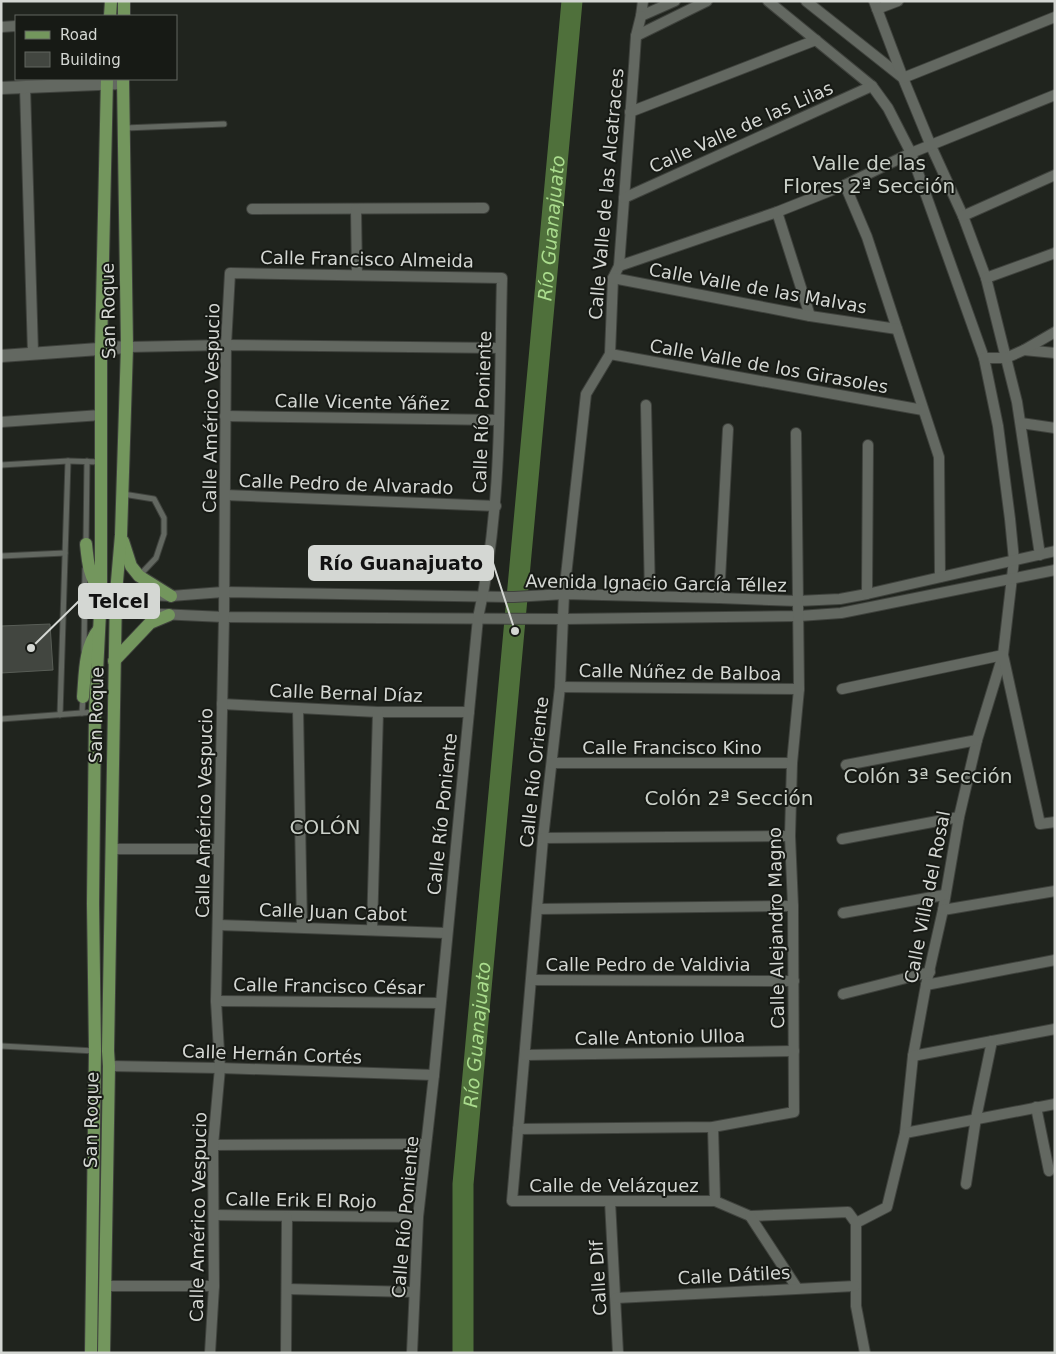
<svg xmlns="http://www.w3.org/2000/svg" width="1056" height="1354" font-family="'DejaVu Sans',sans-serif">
	<rect width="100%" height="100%" fill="#20241e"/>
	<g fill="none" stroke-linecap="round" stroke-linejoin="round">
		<!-- river -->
		<path stroke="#4f703b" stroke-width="21" id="s1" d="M463,1353V1184L572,1"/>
	</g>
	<!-- building -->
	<path fill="#424640" stroke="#585d56" d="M50,624L53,670L1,673V626Z"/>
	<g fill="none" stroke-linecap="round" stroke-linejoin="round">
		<!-- service casing -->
		<g stroke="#3f423d" stroke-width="7">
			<g id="service">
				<path d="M125,128L224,124"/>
				<path d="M68,461L100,462"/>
				<path d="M1,465L68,461L60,715"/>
				<path d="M123,494L154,499L164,518V534L156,558L139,576"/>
				<path d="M86,543L87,461"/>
				<path d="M1,556L65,553"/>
				<path d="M84,651L85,569"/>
				<path d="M82,713L83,697"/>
				<path d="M1,719L95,712"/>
				<path d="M1,1046L95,1051"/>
			</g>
		</g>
		<!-- minor casing -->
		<g stroke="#3f423d" stroke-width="12">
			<g id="minor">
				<path d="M643,1L641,16L675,1"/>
				<path d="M768,1L872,86L888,108L911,153L984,358L998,426L1010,519L1014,560L1003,655L977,740L959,817L943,910L926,985L913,1056L905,1133L887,1207L856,1223"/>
				<path d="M806,1L903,78L931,146L963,216L986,278L1017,402L1040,555"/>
				<path d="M874,1L903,78L1055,17"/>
				<path d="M877,9L898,1"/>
				<path d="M641,16L636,36L634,66L619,266L613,278L610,354L586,394L564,594L560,687L543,838L512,1201H715L750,1216L848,1212L856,1223V1306L865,1353"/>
				<path d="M1,27L16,26"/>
				<path d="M636,36L707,1"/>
				<path d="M25,87L33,353"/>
				<path d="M630,112L816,40"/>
				<path d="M845,185L867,237L939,457L940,577"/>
				<path d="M624,198L872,86"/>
				<path d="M252,209L484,208"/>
				<path d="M356,209L357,274"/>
				<path d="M777,212L810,316"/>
				<path d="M963,216L1055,175"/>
				<path d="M619,266L777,212L845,185L911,153L1055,95"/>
				<path d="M613,278L810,316L897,329"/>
				<path d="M986,278L1055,253"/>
				<path d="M127,347L226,345L500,348"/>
				<path d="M1024,350L1055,353"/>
				<path d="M610,354L923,410"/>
				<path d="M984,358H1006L1024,350L1055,332"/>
				<path d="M646,405L650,596"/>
				<path d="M225,416L499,420"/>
				<path d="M1,422L101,415"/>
				<path d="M1021,423L1055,428"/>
				<path d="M225,495L496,506"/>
				<path d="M101,593L171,596L223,592L514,597L564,594L719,598L798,601L840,599L867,594L1055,551"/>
				<path d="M867,594L868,445"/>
				<path d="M719,598L728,429"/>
				<path d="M100,612H116L224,617L563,619L799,616L841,613L1055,570"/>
				<path d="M560,687L799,689"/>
				<path d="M842,689L1003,655L1040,824L1055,822"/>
				<path d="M222,704L378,712H469"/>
				<path d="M298,709L302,927"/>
				<path d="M552,763H792"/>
				<path d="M846,765L977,740"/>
				<path d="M543,838L790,836"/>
				<path d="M842,839L959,817"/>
				<path d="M111,849H219"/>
				<path d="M538,909L793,906"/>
				<path d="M943,910L1055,891"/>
				<path d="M843,913L944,895"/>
				<path d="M218,925L446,933"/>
				<path d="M372,930L378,712"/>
				<path d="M532,980L794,981"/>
				<path d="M926,985L1055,960"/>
				<path d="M843,994L930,972"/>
				<path d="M216,1001L440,1003"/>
				<path d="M525,1055L794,1051"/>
				<path d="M913,1056L1055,1029"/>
				<path d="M109,1066L220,1068L434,1075"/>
				<path d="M1036,1107L1049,1171"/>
				<path d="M713,1127L715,1201"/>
				<path d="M518,1129L713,1127L794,1112L793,906L790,836L792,763L799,689L796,433"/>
				<path d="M905,1133L1055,1104"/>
				<path d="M213,1145L426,1144"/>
				<path d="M966,1184L976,1118L992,1041"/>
				<path d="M610,1201L618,1353"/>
				<path d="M214,1215L418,1217"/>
				<path d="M750,1216L797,1288"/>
				<path d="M106,1286H214"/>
				<path d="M287,1289L414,1292"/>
				<path d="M616,1298L855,1286"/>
				<path d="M210,1353L214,1286L213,1145L220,1068L216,1001L224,617L226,345L230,273L502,278C499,391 503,507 478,618L434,1075L418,1217L412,1353"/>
				<path d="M286,1353L287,1217"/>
			</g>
		</g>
		<!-- tertiary casing -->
		<g stroke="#3f423d" stroke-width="14">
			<g id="tertiary">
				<path d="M1,88L123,83"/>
				<path d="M1,356L127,347"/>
			</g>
		</g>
		<!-- primary casing -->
		<g stroke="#3f423d" stroke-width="14">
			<g id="primary">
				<path d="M110,16L111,1"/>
				<path d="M124,16V1"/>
				<path d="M123,541L131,566L139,576L171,596"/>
				<path d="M86,544C88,564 89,576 101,593"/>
				<path d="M114,661L150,623L169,615"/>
				<path d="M83,697C85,674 84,647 99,629"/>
				<path d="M91,1353L95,1051L93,904L95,712L101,593V349L107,79"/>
				<path d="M104,1353L109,1066L108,1051L116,593L121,535L127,347L123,79"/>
			</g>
		</g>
		<!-- service -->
		<use href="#service" stroke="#636861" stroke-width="5"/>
		<!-- minor -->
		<use href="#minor" stroke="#636861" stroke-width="10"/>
		<!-- tertiary -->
		<use href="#tertiary" stroke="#636861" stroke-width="12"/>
		<!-- primary -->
		<use href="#primary" stroke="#73965d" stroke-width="12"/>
	</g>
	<g text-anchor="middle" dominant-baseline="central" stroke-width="4" stroke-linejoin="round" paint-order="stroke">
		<!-- street labels -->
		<g font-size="18" fill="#d4d7d3" stroke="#171a15">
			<text transform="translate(741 127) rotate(-24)">Calle Valle de las Lilas</text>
			<text transform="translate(606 194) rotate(-85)">Calle Valle de las Alcatraces</text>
			<text transform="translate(367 259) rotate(1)">Calle Francisco Almeida</text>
			<text transform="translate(758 288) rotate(10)">Calle Valle de las Malvas</text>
			<text transform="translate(108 311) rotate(-91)">San Roque</text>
			<text transform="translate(769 366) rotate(10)">Calle Valle de los Girasoles</text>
			<text transform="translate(362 402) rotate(1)">Calle Vicente Yáñez</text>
			<text transform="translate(211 408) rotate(-89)">Calle Américo Vespucio</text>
			<text transform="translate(482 412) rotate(-88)">Calle Río Poniente</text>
			<text transform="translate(346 484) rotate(2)">Calle Pedro de Alvarado</text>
			<text transform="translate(656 583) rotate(1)">Avenida Ignacio García Téllez</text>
			<text transform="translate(680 672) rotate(1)">Calle Núñez de Balboa</text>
			<text transform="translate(346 693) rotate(2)">Calle Bernal Díaz</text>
			<text transform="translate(96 715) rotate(-89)">San Roque</text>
			<text x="672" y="747">Calle Francisco Kino</text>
			<text transform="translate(534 772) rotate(-84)">Calle Río Oriente</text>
			<text transform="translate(204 813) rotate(-89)">Calle Américo Vespucio</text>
			<text transform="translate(442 814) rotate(-84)">Calle Río Poniente</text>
			<text transform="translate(927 897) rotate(-79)">Calle Villa del Rosal</text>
			<text transform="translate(333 912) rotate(2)">Calle Juan Cabot</text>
			<text transform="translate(776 928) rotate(-91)">Calle Alejandro Magno</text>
			<text x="648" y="964">Calle Pedro de Valdivia</text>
			<text transform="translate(329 986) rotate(1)">Calle Francisco César</text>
			<text transform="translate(660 1037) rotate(-1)">Calle Antonio Ulloa</text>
			<text transform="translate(272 1054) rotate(2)">Calle Hernán Cortés</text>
			<text transform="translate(91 1120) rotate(-89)">San Roque</text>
			<text x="614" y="1185">Calle de Velázquez</text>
			<text transform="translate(301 1200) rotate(1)">Calle Erik El Rojo</text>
			<text transform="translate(198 1217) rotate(-89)">Calle Américo Vespucio</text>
			<text transform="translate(405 1217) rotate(-85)">Calle Río Poniente</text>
			<text transform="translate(734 1275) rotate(-3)">Calle Dátiles</text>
			<text transform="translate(598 1278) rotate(-93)">Calle Dif</text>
		</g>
		<!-- water labels -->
		<g font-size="19" font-style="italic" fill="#aadc8d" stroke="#171a15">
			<text stroke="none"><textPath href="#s1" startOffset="1129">Río Guanajuato</textPath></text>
			<text stroke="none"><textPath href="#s1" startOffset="319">Río Guanajuato</textPath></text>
		</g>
		<!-- quarter labels -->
		<g font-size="20" fill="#cad0c8" stroke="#171a15">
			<text x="869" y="163">Valle de las<tspan x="869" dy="23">Flores 2ª Sección</tspan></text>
			<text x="928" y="776">Colón 3ª Sección</text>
			<text x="729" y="798">Colón 2ª Sección</text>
			<text x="325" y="827">COLÓN</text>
		</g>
	</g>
	<!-- callouts -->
	<path fill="none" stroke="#d4d7d3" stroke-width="2" d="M515 631L493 563M31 648L79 601"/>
	<g fill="#d4d7d3" stroke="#171a15" stroke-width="2">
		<circle cx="515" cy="631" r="5"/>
		<circle cx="31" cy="648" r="5"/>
	</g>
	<g fill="#d4d7d3" stroke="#d4d7d3" stroke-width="2">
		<rect x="309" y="546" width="184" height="34" rx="5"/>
		<rect x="79" y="584" width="80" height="34" rx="5"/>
	</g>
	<g font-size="19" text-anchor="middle" font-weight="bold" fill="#111">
		<text x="401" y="570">Río Guanajuato</text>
		<text x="119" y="608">Telcel</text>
	</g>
	<!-- border -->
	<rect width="1056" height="1354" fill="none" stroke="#d4d7d3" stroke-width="5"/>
	<!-- legend -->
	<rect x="15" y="15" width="162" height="65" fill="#171a15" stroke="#636661"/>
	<rect x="25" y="31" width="25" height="8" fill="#73965d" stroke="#636661"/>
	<text x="60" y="40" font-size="15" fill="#d4d7d3">Road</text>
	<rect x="25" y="52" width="25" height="15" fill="#424640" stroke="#636661"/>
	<text x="60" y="65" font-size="15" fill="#d4d7d3">Building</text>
</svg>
